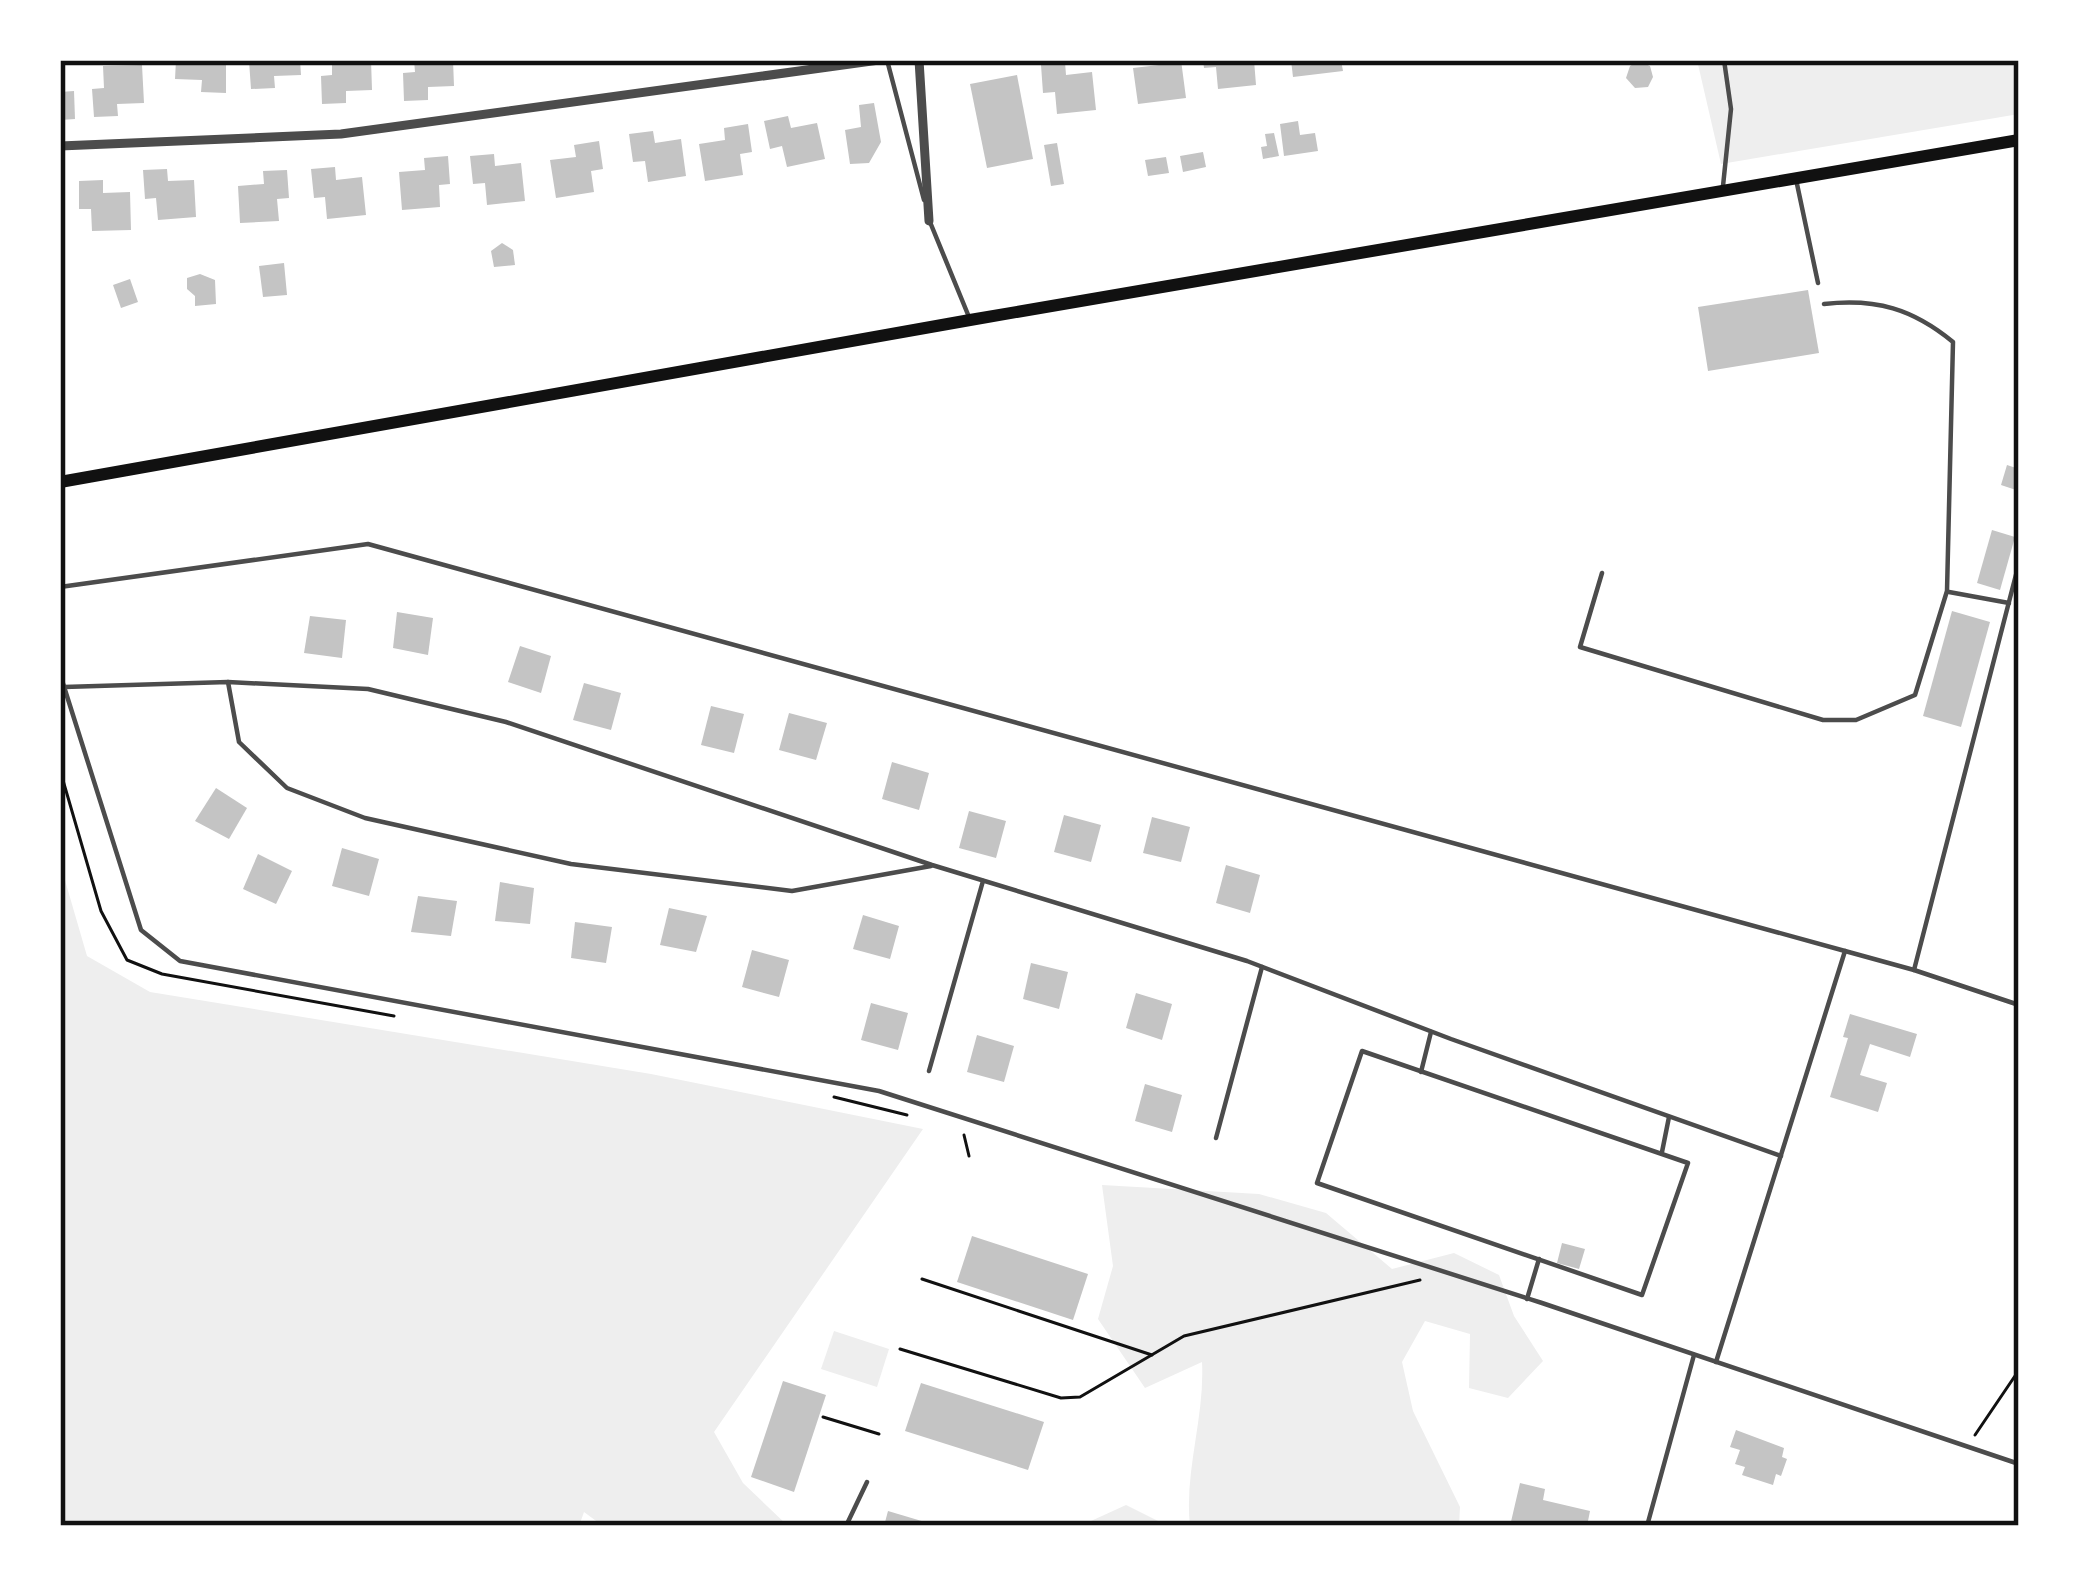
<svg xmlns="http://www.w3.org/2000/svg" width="2079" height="1586" font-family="Rubik,sans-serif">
	<rect width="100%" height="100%" fill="#fff"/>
	<!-- green -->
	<g fill="#eee">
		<path d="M1697,60H2019V114L1721,164Z"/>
		<path d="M60,863L87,956L150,992L651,1074L923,1129L714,1432L743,1483L788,1526H603L584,1512L579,1526H60Z"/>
		<path d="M1102,1185L1259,1194L1326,1213L1392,1269L1454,1253L1499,1275L1514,1316L1543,1361L1508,1398L1469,1388L1470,1334L1425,1321L1402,1362L1413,1411L1460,1507L1459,1526H1190C1184,1472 1205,1417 1202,1362L1145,1388L1098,1319L1113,1266Z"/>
		<path d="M834,1331L889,1349L877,1387L821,1369Z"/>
		<path d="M1126,1505L1168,1526H1080Z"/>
	</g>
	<!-- building -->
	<g fill="#c4c4c4">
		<path d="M176,60H215V64H226V93L201,92L202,80L175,79Z"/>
		<path d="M300,60L301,75L274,76L275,88L251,89L249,61Z"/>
		<path d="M332,60H371L372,90L346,91V103L322,104L321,76L332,75Z"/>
		<path d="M414,60H453L454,86L428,87V100L404,101L403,73L415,72Z"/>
		<path d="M1158,60H1181L1186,98L1138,104L1133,68L1159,65Z"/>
		<path d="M1203,60H1254L1256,85L1218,89L1216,67L1204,68Z"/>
		<path d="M1291,60H1341L1343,71L1293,77Z"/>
		<path d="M1638,61L1650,66L1653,77L1648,87L1635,88L1626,78L1630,66Z"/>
		<path d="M1065,62L1066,75L1092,72L1096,110L1057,114L1055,92L1043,93L1041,65Z"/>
		<path d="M142,65L144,103L117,104L118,116L94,117L92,89L104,88L103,66Z"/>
		<path d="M1017,75L1033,159L987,168L970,84Z"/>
		<path d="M74,91L75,119L60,120V92Z"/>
		<path d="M874,103L881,142L869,163L850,164L845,130L861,127L859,105Z"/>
		<path d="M788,116L791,128L817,123L825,159L787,167L782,146L770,149L764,121Z"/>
		<path d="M1298,121L1300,135L1315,133L1318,151L1284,156L1280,124Z"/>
		<path d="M748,124L752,152L740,154L743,175L705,181L699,144L725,140L724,128Z"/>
		<path d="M653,131L655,143L681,139L686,176L648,182L645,161L633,162L629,134Z"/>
		<path d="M1274,133L1279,156L1263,159L1261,147L1267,146L1265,134Z"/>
		<path d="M599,141L603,169L591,171L594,192L556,198L550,160L576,157L574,145Z"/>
		<path d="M1057,143L1064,184L1051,186L1044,145Z"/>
		<path d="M1203,152L1206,167L1183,172L1180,156Z"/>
		<path d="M494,154L495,166L521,163L525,201L487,205L485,183L473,184L470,156Z"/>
		<path d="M448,156L450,184L439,185L440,207L402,210L399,172L425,170L424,158Z"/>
		<path d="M1166,157L1169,173L1148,176L1145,160Z"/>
		<path d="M335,167L336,180L362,177L366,215L327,219L325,197L314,198L311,169Z"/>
		<path d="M167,169L168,181L194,180L196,217L158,220L156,198L145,199L143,170Z"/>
		<path d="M287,170L289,198L277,199L279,221L240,223L238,186L264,184L263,171Z"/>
		<path d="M103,180V193L130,192L131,230L92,231L91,209H79V181Z"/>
		<path d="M502,243L513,250L515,265L494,267L491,251Z"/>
		<path d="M284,263L287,295L263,297L259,266Z"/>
		<path d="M200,274L215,280L216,304L195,306V296L187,289V278Z"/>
		<path d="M130,279L138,302L121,308L113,285Z"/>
		<path d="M1808,290L1819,353L1708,371L1698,307Z"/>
		<path d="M2007,465L2019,469V491L2001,485Z"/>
		<path d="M1992,530L2015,537L2000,590L1977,583Z"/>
		<path d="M1952,611L1990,622L1961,727L1923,716Z"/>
		<path d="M397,612L433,618L428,655L393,648Z"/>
		<path d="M310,616L346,620L342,658L304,653Z"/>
		<path d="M520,646L551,656L541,693L508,682Z"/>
		<path d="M584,683L621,693L611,730L573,720Z"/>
		<path d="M711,706L744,714L734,753L701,745Z"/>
		<path d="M789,713L827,723L816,760L779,750Z"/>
		<path d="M892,762L929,773L919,810L882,799Z"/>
		<path d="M216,788L247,808L229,839L195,821Z"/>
		<path d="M969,811L1006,821L996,858L959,848Z"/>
		<path d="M1064,815L1101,825L1091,862L1054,852Z"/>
		<path d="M1152,817L1190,827L1181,862L1143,853Z"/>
		<path d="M342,848L379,859L369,896L332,886Z"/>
		<path d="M258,854L292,871L276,904L243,889Z"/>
		<path d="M1226,865L1260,875L1250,913L1216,903Z"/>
		<path d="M500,882L534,888L530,924L495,921Z"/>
		<path d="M418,896L457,901L451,936L411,932Z"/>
		<path d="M669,908L707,916L696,952L660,945Z"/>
		<path d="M863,915L899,926L890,959L853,949Z"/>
		<path d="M575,922L612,927L606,963L571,958Z"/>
		<path d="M752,950L789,960L779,997L742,987Z"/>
		<path d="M1031,963L1068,972L1059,1009L1023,999Z"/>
		<path d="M1136,993L1172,1004L1162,1040L1126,1028Z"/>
		<path d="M871,1003L908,1013L898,1050L861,1040Z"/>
		<path d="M1850,1014L1917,1034L1910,1057L1870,1044L1860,1075L1887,1083L1878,1112L1830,1097L1848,1038L1843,1037Z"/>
		<path d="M977,1035L1014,1046L1004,1082L967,1072Z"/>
		<path d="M1145,1084L1182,1095L1172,1132L1135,1121Z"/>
		<path d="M972,1236L1088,1274L1073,1320L957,1282Z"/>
		<path d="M1562,1243L1585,1249L1579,1269L1557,1263Z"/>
		<path d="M783,1381L826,1395L794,1492L751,1477Z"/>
		<path d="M921,1383L1044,1422L1028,1470L905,1431Z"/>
		<path d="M1736,1430L1784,1448L1782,1457L1787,1459L1781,1476L1776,1474L1773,1485L1742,1475L1745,1467L1735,1464L1740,1450L1730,1447Z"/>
		<path d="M1520,1483L1545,1489L1543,1500L1590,1511L1587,1526H1510Z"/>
		<path d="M888,1511L935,1525V1526H884Z"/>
	</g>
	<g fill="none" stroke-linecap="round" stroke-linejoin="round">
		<!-- path -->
		<g stroke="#111" stroke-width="3">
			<path d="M60,770L101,911L127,960L162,974L394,1016"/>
			<path d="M834,1097L907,1115"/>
			<path d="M964,1135L969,1156"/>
			<path d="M922,1279L1152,1355"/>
			<path d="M900,1349L1061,1398L1080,1397L1184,1336L1420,1280"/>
			<path d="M823,1417L879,1434"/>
			<path d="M1975,1435L2019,1370"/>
		</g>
		<!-- service -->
		<g stroke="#4c4c4c" stroke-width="4.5">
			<path d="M887,60L924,200"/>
			<path d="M1797,184L1818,283"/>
			<path d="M1723,186L1731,109L1724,60"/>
			<path d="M930,222L969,317"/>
			<path d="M1602,573L1580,647L1823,720H1856L1915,695L1947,591L1953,342C1913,309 1876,298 1824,304"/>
			<path d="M60,587L368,544L1845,951L1716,1362"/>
			<path d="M1949,592L2009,603"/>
			<path d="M60,674L141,930L180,961L879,1091L1542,1303L2019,1464"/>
			<path d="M228,682L239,742L287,788L365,818L571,864L792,891L931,866"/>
			<path d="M64,687L228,682L368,689L506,722L932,865L1247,961L1451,1039L1781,1156"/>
			<path d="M1845,951L1914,970L2019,1005"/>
			<path d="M1914,970L2019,563"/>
			<path d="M1362,1051L1688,1163L1642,1295L1317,1183Z"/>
			<path d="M929,1071L983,881"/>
			<path d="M1421,1072L1431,1032"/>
			<path d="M1216,1138L1262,967"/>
			<path d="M1662,1152L1669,1117"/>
			<path d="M1527,1299L1539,1259"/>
			<path d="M846,1526L867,1482"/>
			<path d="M1647,1526L1694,1355"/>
		</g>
		<!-- minor -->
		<g stroke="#4c4c4c" stroke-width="9">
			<path d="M919,60L929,221"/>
			<path d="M60,146L341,134L879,60"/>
		</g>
		<!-- secondary -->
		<path stroke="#111" stroke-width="12" d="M60,482L970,320L2019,140"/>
	</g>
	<!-- border -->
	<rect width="2079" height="1586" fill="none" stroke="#ffffff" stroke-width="126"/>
	<rect x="63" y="63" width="1953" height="1460" fill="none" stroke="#111" stroke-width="4.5"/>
</svg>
